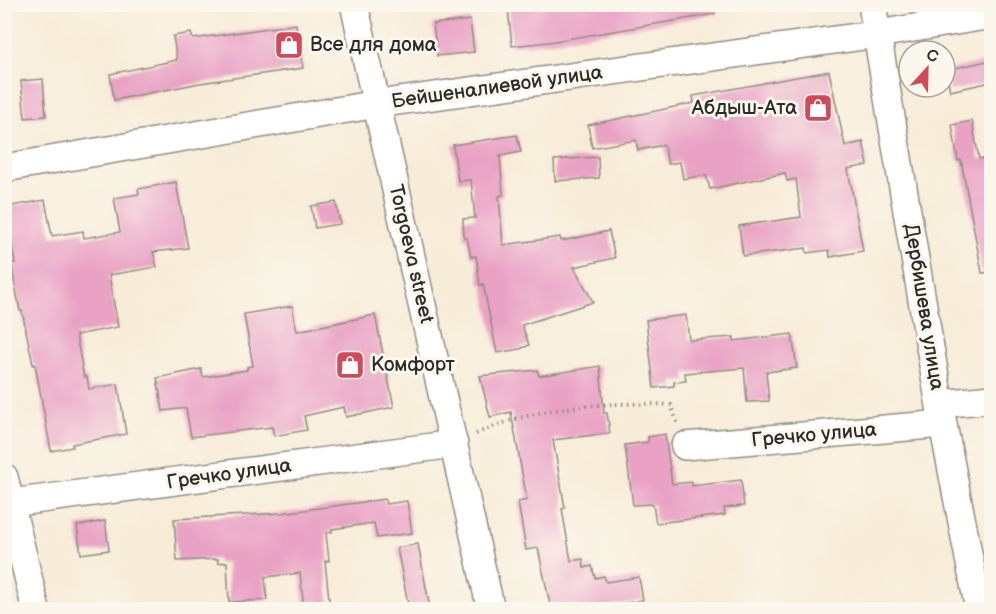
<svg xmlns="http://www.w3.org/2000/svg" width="996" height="614" font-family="'Balsamiq Sans',sans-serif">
	<rect width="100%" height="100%" fill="#fbf7ec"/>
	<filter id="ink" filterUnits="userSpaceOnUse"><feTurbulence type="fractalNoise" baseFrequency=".0167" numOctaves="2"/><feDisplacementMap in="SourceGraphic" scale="12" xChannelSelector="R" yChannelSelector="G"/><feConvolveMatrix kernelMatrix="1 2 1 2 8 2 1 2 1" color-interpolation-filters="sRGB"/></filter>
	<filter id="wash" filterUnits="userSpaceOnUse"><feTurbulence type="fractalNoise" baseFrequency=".008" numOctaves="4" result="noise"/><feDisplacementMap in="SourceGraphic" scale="24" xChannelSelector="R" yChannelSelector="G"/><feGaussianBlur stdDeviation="1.35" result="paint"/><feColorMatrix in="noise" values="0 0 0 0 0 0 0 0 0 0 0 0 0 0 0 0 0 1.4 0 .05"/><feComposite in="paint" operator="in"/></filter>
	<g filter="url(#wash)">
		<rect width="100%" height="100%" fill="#f7ecd8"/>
		<g id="blocks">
			<!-- building -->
			<g fill="#e9a1c4">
				<path d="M545,4H714L715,14L549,42L512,46L508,9Z"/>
				<path d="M470,20L474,52L437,56L433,24Z"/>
				<path d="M296,24L303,68L200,83L114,100L110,74L177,60L173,36L191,33L193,39Z"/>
				<path d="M992,60V82L950,91L946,70Z"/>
				<path d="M829,71L845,146L863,142L868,165L848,169L863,251L830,257L829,250L807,253L806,248L743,256L739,226L801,217L796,179L787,181L785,173L710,189L706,175L683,179L680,162L668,164L664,145L638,150L636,140L592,148L588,125L694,103L693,96Z"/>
				<path d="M43,79L46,116L25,118L21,81Z"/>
				<path d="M972,121L979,159L992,158V272L982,273L961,160L958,161L952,125Z"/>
				<path d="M517,135L521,152L500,156L503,195L499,196L503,245L560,237L561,241L609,231L615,258L574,267L593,302L522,325L529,345L520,349L497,353L483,284L480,285L476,256L471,257L467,238H464L463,219L475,218L471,180L458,181L453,145Z"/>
				<path d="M598,157L599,178L555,181L554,160Z"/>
				<path d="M176,182L188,248L153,252L157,267L109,275L118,327L76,335L84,377H87L89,389L118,384L126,434L72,444L73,447L51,451L35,364L33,365L22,311H20L11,263H15L5,207L45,200L52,236L83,231L84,238L120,232L114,198L139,194L138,189Z"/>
				<path d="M336,202L340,224L315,228L311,206Z"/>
				<path d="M292,306L297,331L375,315L394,407L346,417L344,407L304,416L307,430L274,436L272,427L191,437L186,408L163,411L157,378L201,369L203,377L247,370V367L253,366L244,314Z"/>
				<path d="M686,315L689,340L734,337V341L792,334L797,368L766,372L769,401L747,402L744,368L685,373L686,381L674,382V386L654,388L646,320Z"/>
				<path d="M600,366L604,413H607L610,433L553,440L565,508L562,509L571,561L583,559L584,568L592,566L595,578L604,576L606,582L639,577L643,600L596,609H551L538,548L526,550L518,502L527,500L511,412L490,417L480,376L537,370L539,376Z"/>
				<path d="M665,434L672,484L692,482V486L741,480L744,506L724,508L725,515L656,523L653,504L633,505L625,445L648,442V437Z"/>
				<path d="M385,499L386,504L407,501L412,533L377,538L374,523L332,529V532L326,533L329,561H325L330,609H304L300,573L265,577L267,600L229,602L227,562L218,563V559L177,561L174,519L282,513Z"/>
				<path d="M105,521L109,550L81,554L77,526Z"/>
				<path d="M418,544L430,609H409L397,548Z"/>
			</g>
		</g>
	</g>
	<g filter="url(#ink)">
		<use href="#blocks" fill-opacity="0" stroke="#918c82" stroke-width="1.5"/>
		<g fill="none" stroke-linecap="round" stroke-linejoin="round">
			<!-- minor casing -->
			<g stroke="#918c82" stroke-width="30">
				<g id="minor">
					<path d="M354,4L491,610"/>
					<path d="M872,4L943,424L979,610"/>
					<path d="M4,168L377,104L878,34L992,15"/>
					<path d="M940,404L992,399"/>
					<path d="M685,446L943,424"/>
					<path d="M4,477L36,610"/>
					<path d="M4,504L454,444"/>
				</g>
			</g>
			<!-- path -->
			<path stroke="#918c82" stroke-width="4" stroke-dasharray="1.5 4.5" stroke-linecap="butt" d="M476,434C536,406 605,401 671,405L678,425"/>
			<!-- minor -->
			<use href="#minor" stroke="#fff" stroke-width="27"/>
		</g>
	</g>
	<!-- icons -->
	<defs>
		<g id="shop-square" transform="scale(1.5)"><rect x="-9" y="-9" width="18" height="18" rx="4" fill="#d1495b" stroke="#fbf7ec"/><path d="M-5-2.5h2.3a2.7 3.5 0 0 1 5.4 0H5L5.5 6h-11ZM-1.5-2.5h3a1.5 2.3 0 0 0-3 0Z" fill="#fff"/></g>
	</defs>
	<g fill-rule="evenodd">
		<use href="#shop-square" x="289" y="45"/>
		<use href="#shop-square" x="818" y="108"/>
		<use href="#shop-square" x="350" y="365"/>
	</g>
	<g text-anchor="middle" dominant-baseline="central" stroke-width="6" stroke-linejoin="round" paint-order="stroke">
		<!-- poi labels -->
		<g font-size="20" fill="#2b2b2b" stroke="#fbf7ec" text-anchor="start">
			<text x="310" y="45">Все для дома</text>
			<text x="797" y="108" text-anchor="end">Абдыш-Ата</text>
			<text x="371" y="365">Комфорт</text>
		</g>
		<!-- street labels -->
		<g font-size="20" fill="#2b2b2b" stroke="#fbf7ec">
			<text transform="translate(497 87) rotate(-8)">Бейшеналиевой улица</text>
			<text transform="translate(411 254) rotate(77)">Torgoeva street</text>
			<text transform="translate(924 307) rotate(81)">Дербишева улица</text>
			<text transform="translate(814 435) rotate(-5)">Гречко улица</text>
			<text transform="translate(229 474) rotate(-8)">Гречко улица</text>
		</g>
	</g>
	<!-- margin -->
	<rect width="996" height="614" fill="none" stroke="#fbf7ec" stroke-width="24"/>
	<!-- north arrow -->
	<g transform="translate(927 69) rotate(22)"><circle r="28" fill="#fbf7ec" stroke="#a8a59f" stroke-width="1.5"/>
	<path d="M0-4.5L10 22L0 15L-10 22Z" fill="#d1495b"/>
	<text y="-9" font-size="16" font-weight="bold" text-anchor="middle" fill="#2b2b2b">С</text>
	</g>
</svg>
